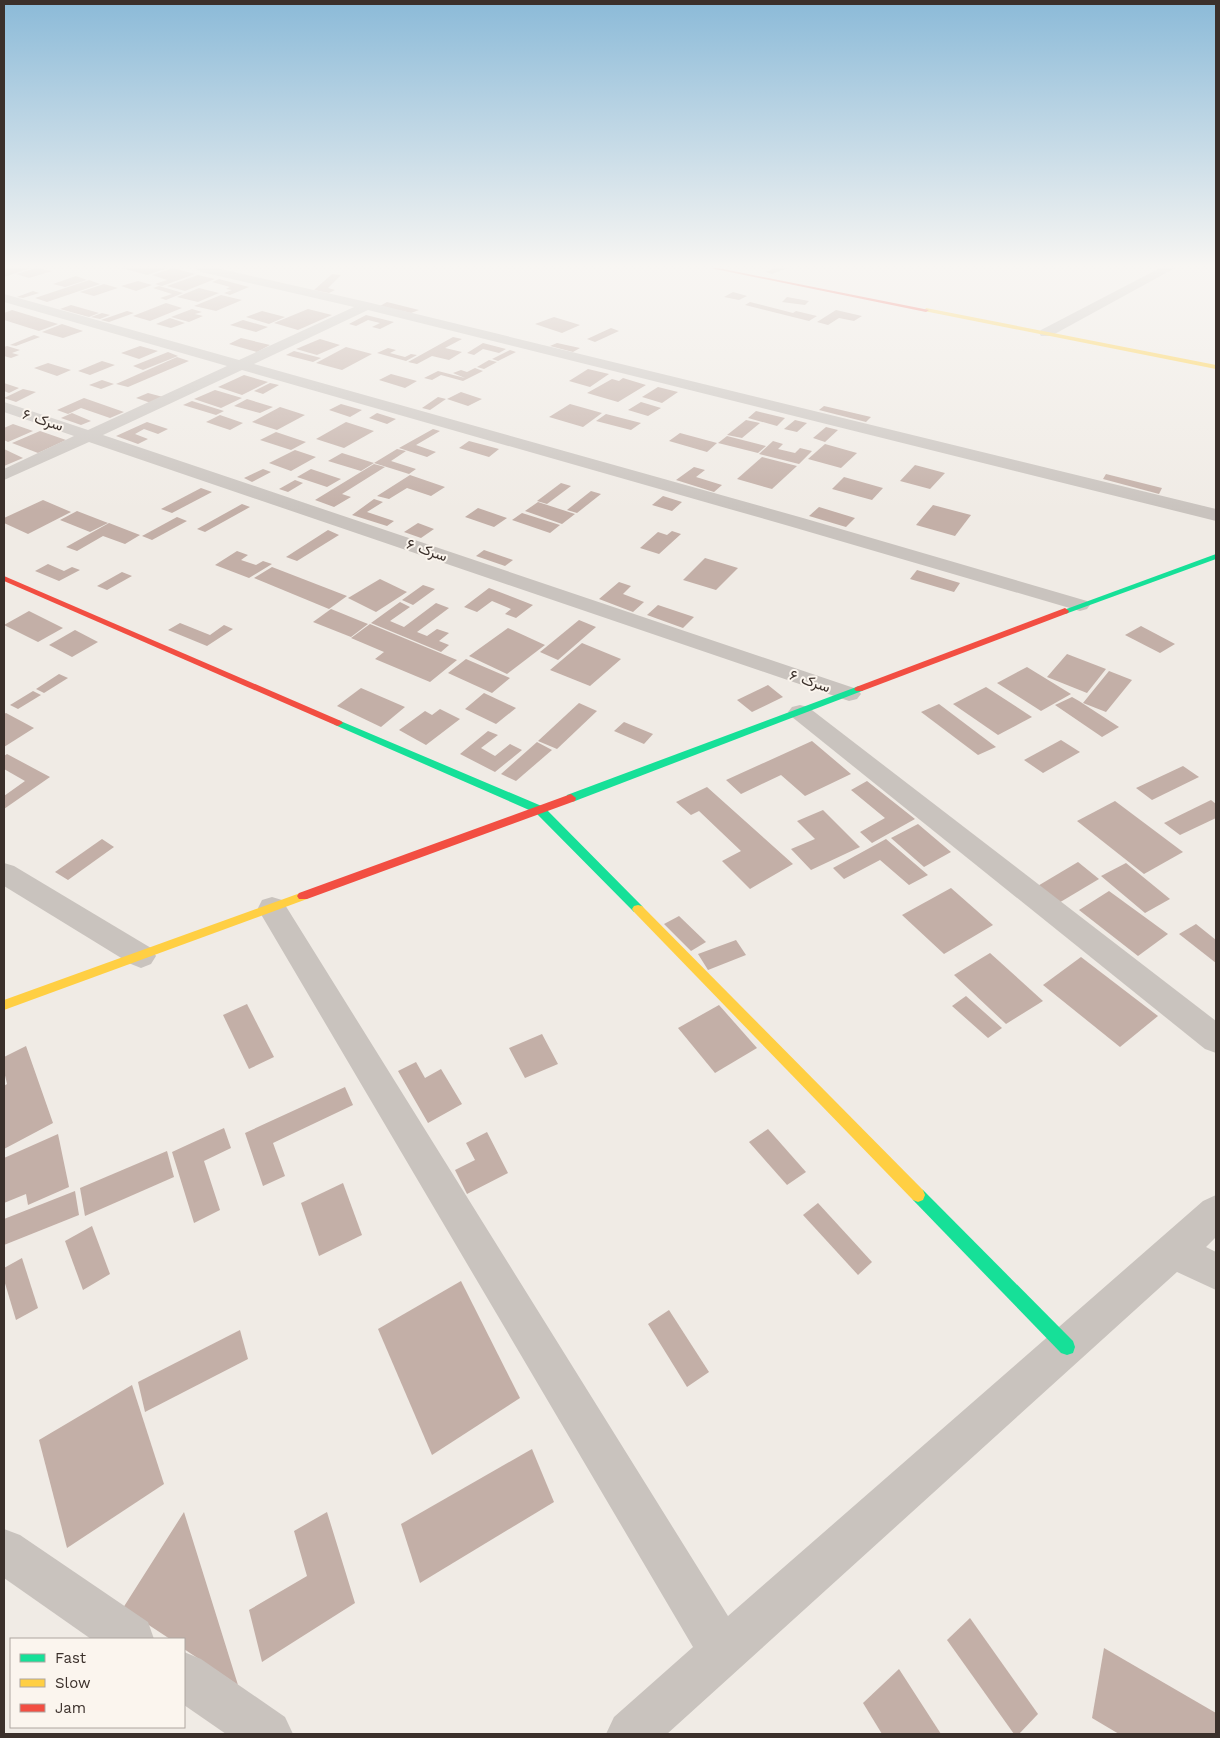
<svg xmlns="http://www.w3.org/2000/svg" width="1220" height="1738" font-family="'Work Sans',Vazirmatn,sans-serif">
	<rect width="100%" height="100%" fill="#f0ebe5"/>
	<!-- building -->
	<g fill="#c3afa7">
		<path d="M11,268H31L4,277V270Z"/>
		<path d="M36,268L52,271L29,278L16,274Z"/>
		<path d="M122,268H168L147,275Z"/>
		<path d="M173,268L195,274L162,286L155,284L167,280L152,275Z"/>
		<path d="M776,268H787L772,274L765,272Z"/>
		<path d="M332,274L341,275L328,288L335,290L329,293L314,290Z"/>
		<path d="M198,275L215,279L185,291L167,286Z"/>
		<path d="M76,276L87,280L65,287L53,284Z"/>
		<path d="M219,279L249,287L230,295L224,293L232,290L226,289L230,287L212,282Z"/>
		<path d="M89,280L100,284L47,302L35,298Z"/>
		<path d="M138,281L152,285L136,291L121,286Z"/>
		<path d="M104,284L118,288L94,296L80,292Z"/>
		<path d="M159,286L183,293L166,300L160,298L172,294L153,288Z"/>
		<path d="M199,288L219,293L198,302L177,297Z"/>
		<path d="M33,291L39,293L23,298L17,297Z"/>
		<path d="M733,292L747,296L739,300L724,297Z"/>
		<path d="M221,295L242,300L216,311L194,306Z"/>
		<path d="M787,297L809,301L805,305L782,302Z"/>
		<path d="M387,302L419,310L411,313L380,306Z"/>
		<path d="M750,302L793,313L796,311L817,316L809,321L745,305Z"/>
		<path d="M166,303L182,308L150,321L133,316Z"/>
		<path d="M71,305L99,313L89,317L60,309Z"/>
		<path d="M192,309L202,312L195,314L203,316L189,322L171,317Z"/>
		<path d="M308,309L332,315L298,330L274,323Z"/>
		<path d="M12,310L58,324L39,331L4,320V313Z"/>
		<path d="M836,310L862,316L854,321L839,318L828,325L817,322Z"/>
		<path d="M127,311L134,313L109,322L101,320Z"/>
		<path d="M262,311L285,317L269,324L246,317Z"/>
		<path d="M102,313L110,315L100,319L91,317Z"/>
		<path d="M366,315L394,322L380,329L372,327L380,323L368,320L356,326L349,324Z"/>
		<path d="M554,317L580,325L562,333L535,324Z"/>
		<path d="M170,318L185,323L171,328L156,324Z"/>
		<path d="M243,320L268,327L256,332L230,325Z"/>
		<path d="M62,324L83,331L63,338L42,332Z"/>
		<path d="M611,328L619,331L595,342L587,339Z"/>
		<path d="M34,335L40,337L16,346L10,345Z"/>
		<path d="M453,337L462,339L445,348L462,352L449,360L432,356L417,364L408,362Z"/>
		<path d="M241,338L270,345L257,352L229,344Z"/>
		<path d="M320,339L340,345L317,355L296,349Z"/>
		<path d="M483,343L506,349L499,353L483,349L474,355L467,353Z"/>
		<path d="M557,343L580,348L573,352L550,346Z"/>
		<path d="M7,346L20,350L12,353L19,355L11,358L4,356V347Z"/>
		<path d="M140,346L158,351L139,359L121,353Z"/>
		<path d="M346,347L372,354L342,370L316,363Z"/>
		<path d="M388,348L396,350L390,353L405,357L411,354L417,355L406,361L377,353Z"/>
		<path d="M510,350L516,352L498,361L492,359Z"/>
		<path d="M294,351L321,358L313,362L286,355Z"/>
		<path d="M168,352L178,356L143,370L133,366Z"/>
		<path d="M177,357L189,361L128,387L116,384Z"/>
		<path d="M489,360L497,362L484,369L477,367Z"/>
		<path d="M102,361L115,365L90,375L78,371Z"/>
		<path d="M48,363L71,370L57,376L34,368Z"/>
		<path d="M475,368L483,371L463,381L441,375L432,380L424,378L438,371L465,378L453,373L461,370L467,372Z"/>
		<path d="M588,369L609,374L590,387L569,381Z"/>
		<path d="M391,374L417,381L405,388L379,380Z"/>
		<path d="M244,375L268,382L242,395L218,387Z"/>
		<path d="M623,378L646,385L618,402L587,393L612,379L619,381Z"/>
		<path d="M102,380L114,384L101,389L89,385Z"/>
		<path d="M4,383L19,388L9,393L4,391Z"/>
		<path d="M270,383L279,385L263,394L254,391Z"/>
		<path d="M658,387L678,392L662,403L642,397Z"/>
		<path d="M23,389L36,392L16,402L4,398Z"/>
		<path d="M215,390L242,398L221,408L194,399Z"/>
		<path d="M461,392L482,399L468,406L447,399Z"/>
		<path d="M148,393L163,397L151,403L136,398Z"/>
		<path d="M438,397L446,399L430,410L422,408Z"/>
		<path d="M84,398L124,412L110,418L81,408L68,414L57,410Z"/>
		<path d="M247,399L273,407L260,413L234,406Z"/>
		<path d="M192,401L224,411L216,415L183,405Z"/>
		<path d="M641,402L661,408L648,416L628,410Z"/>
		<path d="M341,404L362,410L350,417L329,410Z"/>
		<path d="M570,404L602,413L583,427L549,417Z"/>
		<path d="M824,406L871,417L866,422L819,410Z"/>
		<path d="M280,407L305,415L277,430L252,422Z"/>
		<path d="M756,411L785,418L777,426L748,418Z"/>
		<path d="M72,413L91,421L81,425L61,418Z"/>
		<path d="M377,413L396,419L387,424L369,418Z"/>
		<path d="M606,414L641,423L631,430L596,421Z"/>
		<path d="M220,415L243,423L230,430L206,422Z"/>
		<path d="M746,420L760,423L742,438L727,435Z"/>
		<path d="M795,420L807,423L797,432L784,429Z"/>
		<path d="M147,422L168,429L158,434L144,429L135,434L148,439L138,444L116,436Z"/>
		<path d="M346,422L374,431L344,448L316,439Z"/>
		<path d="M13,424L33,431L8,442L4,440V428Z"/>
		<path d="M826,427L838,430L825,442L813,438Z"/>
		<path d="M433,429L440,431L416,445L436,452L427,457L399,448Z"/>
		<path d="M40,431L66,440L38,453L12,443Z"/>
		<path d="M276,432L306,442L291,450L260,440Z"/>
		<path d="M680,433L717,443L707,452L669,441Z"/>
		<path d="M727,436L766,446L758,453L718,443Z"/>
		<path d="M469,441L499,449L489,457L459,448Z"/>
		<path d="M773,441L783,444L778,449L795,453L800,448L812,451L799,464L759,454Z"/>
		<path d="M825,444L857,453L841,468L808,459Z"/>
		<path d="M4,449L23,458L4,466Z"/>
		<path d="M397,449L406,451L391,461L416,469L409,474L374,463Z"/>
		<path d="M295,450L316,457L291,471L269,463Z"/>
		<path d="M342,453L374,463L361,471L328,461Z"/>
		<path d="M762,457L797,466L772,489L737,479Z"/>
		<path d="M374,464L385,467L342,494L351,497L334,507L315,500Z"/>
		<path d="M915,465L945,473L930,489L900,481Z"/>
		<path d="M694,467L705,470L696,477L722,485L714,492L676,480Z"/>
		<path d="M263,469L271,472L252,482L244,478Z"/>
		<path d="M311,469L341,479L327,487L297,477Z"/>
		<path d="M1106,474L1162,488L1159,494L1103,479Z"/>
		<path d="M410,475L445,487L431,496L407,488L389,499L377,496Z"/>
		<path d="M844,477L883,488L872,500L832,489Z"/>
		<path d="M295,480L303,483L288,492L279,489Z"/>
		<path d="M561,483L571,486L547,504L537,501Z"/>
		<path d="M201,488L212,492L172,513L161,509Z"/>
		<path d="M591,491L601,494L577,513L567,510Z"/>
		<path d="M663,496L682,502L672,511L652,505Z"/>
		<path d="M374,499L383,502L367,512L394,521L387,526L352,515Z"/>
		<path d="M43,500L71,512L28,534L4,523V518Z"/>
		<path d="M538,502L575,514L562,524L525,511Z"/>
		<path d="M242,504L250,507L205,532L197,529Z"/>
		<path d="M933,505L971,515L955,536L916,525Z"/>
		<path d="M819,507L855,518L846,527L809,516Z"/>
		<path d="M478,508L507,518L494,527L465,517Z"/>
		<path d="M77,511L108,523L90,532L60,520Z"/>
		<path d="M522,513L560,525L550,533L512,520Z"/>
		<path d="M177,517L187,521L152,540L142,536Z"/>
		<path d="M109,523L140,535L125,544L103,536L77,551L66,547Z"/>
		<path d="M418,523L434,529L421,538L404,532Z"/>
		<path d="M328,530L339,535L297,561L286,557Z"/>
		<path d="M672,531L681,534L659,554L640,548L658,532L667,535Z"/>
		<path d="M484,550L513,560L505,566L476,556Z"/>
		<path d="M237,551L248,555L241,560L256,565L263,561L272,564L249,578L215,565Z"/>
		<path d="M705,558L738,568L716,590L683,580Z"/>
		<path d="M48,564L64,571L72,567L80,570L59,581L35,571Z"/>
		<path d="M272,567L347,596L329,609L254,578Z"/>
		<path d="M917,570L960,583L954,592L910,579Z"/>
		<path d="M122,572L132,576L107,590L97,586Z"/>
		<path d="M380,579L407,592L376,612L348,598Z"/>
		<path d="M619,582L631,586L623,594L644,602L633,612L599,599Z"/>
		<path d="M423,585L435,589L413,605L402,600Z"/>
		<path d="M489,588L533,605L516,618L505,614L511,609L492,601L477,612L464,607Z"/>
		<path d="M400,602L410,607L390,621L404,627L436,603L449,608L417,632L427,636L437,629L449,633L439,641L449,645L441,652L371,623Z"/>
		<path d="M658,605L694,617L683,628L647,615Z"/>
		<path d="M331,609L368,624L351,637L313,622Z"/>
		<path d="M29,611L63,628L38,642L4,625Z"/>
		<path d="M579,620L596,627L558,660L540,652Z"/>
		<path d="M180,623L210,635L224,625L233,629L207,646L168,630Z"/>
		<path d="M370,624L457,660L430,682L375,659L384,652L351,638Z"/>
		<path d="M1141,626L1175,644L1160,653L1125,635Z"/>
		<path d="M508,628L545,645L507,674L469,656Z"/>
		<path d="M75,630L98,642L72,657L49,645Z"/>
		<path d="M582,643L621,659L590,686L550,670Z"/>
		<path d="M1067,654L1106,669L1087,693L1047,677Z"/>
		<path d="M466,659L510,678L492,693L448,673Z"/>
		<path d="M1027,667L1071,694L1041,711L997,683Z"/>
		<path d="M1109,671L1132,680L1106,712L1083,703Z"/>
		<path d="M59,674L68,678L44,693L36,689Z"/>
		<path d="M768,685L783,697L752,712L737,700Z"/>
		<path d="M986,687L1032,717L998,735L953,704Z"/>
		<path d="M361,688L405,707L381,727L337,706Z"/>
		<path d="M33,691L41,695L18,709L10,705Z"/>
		<path d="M484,693L516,708L496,724L465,709Z"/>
		<path d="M1072,697L1079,701L1119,727L1102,737L1055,705Z"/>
		<path d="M579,703L597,711L557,749L538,741Z"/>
		<path d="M939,704L996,747L978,755L921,712Z"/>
		<path d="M440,709L460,719L426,745L399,730L425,711L432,715Z"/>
		<path d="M6,713L34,728L4,747V714Z"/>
		<path d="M624,722L653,734L644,744L614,731Z"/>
		<path d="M488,731L498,735L481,748L495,756L510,744L522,750L495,772L460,754Z"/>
		<path d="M1061,740L1080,752L1043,773L1024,760Z"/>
		<path d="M812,741L851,774L805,796L781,775L741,794L726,780Z"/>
		<path d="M537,742L552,750L516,781L501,774Z"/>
		<path d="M7,754L50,777L4,809V796L25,781L4,769V756Z"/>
		<path d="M1183,766L1199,777L1152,800L1136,788Z"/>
		<path d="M867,781L915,819L872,843L860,832L885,818L851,790Z"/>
		<path d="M707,787L793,864L750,889L722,861L741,851L699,811L691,815L676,802Z"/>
		<path d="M1211,800L1216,804V818L1180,835L1164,823Z"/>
		<path d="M1115,801L1183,852L1144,874L1077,821Z"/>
		<path d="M823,810L860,847L811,870L791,849L815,839L797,821Z"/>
		<path d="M918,824L951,852L924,867L891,838Z"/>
		<path d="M102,839L114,847L68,880L55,872Z"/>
		<path d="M886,839L928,875L909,885L880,860L844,879L833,868Z"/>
		<path d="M1078,862L1099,879L1052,907L1031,890Z"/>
		<path d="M1126,863L1170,899L1145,913L1101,876Z"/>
		<path d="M951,888L993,925L944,954L902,915Z"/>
		<path d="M1109,891L1168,934L1138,956L1079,910Z"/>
		<path d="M679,916L706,942L691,951L664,924Z"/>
		<path d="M1196,924L1216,940V963L1179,934Z"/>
		<path d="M736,940L746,955L708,970L698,954Z"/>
		<path d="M990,953L1043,1001L1006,1024L954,975Z"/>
		<path d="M1081,957L1158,1016L1120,1047L1043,985Z"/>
		<path d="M966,996L1002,1028L988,1038L952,1006Z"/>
		<path d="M247,1004L274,1057L249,1069L223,1015Z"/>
		<path d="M719,1005L757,1048L715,1073L678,1028Z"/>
		<path d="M542,1034L558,1064L525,1078L509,1048Z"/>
		<path d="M26,1046L53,1123L4,1149V1086L7,1084L4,1071V1057Z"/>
		<path d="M416,1062L425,1078L441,1069L462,1104L428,1123L398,1071Z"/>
		<path d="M345,1087L353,1105L273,1143L285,1176L263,1186L245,1133Z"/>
		<path d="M224,1128L231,1148L204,1161L220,1210L194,1223L172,1152Z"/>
		<path d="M768,1129L806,1172L787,1185L749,1142Z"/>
		<path d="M487,1132L508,1173L467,1194L455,1170L475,1160L466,1143Z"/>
		<path d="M58,1134L69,1187L28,1205L26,1194L4,1203V1158Z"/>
		<path d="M167,1151L174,1177L85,1216L80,1188Z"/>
		<path d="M343,1183L362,1235L319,1256L301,1203Z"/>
		<path d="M75,1191L79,1215L4,1245V1219Z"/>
		<path d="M818,1203L872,1262L858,1275L803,1215Z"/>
		<path d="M92,1226L110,1274L83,1290L65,1241Z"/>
		<path d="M22,1258L38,1308L16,1320L4,1280V1268Z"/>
		<path d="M461,1281L520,1398L432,1455L378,1329Z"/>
		<path d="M669,1310L709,1372L687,1387L648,1324Z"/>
		<path d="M240,1330L248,1359L145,1412L138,1382Z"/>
		<path d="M132,1385L164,1484L67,1548L39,1440Z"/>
		<path d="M532,1449L554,1502L420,1583L401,1524Z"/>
		<path d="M184,1512L238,1685L184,1649V1639H170L123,1608Z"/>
		<path d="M327,1512L355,1603L262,1662L249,1610L307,1576L294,1531Z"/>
		<path d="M970,1618L1038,1714L1019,1734H1014L947,1640Z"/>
		<path d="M1104,1648L1216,1713V1734H1119L1092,1718Z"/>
		<path d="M899,1669L941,1734H882L863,1703Z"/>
	</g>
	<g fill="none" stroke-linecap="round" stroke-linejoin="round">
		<!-- street -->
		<g fill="#c9c3be" fill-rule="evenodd">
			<path d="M195,268H216L367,302L1216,509V521L368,310L254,364L803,518L1087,601L1090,605L1087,609L1080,611L1073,609L789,526L242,370L103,435L857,689L861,694L857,699L849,701L89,442L4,480V469L74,436L4,412V402L88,430L227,366L4,302V294L239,360L354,307L201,272Z"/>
			<path d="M1160,268H1175L1051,336H1041L1039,333L1041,330Z"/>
			<path d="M800,705L808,707L1216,1021V1053L1205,1049L792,717L788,712L792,707Z"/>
			<path d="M4,863L14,866L151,948L156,956L151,964L141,968L131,964L4,886Z"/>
			<path d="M272,897L282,900L728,1616L1203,1201L1216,1195V1237L1206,1247L1216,1252V1290L1177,1272L667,1734H606L614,1717L693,1647L262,916L258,908L262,900Z"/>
			<path d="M4,1529L20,1535L148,1622L154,1639H91L4,1578Z"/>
			<path d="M184,1652L201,1659L285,1717L293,1734H226L184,1705Z"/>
		</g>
		<!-- fast -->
		<g fill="#16e098" fill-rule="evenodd">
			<path d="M1216,554V559L1068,613L1065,614L1061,611Z"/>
			<path d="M859,686L864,689L862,691L575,801L571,802L566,798L567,795Z"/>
			<path d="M338,720L544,807L642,906L644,909L642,912H634L536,813L335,725L333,723Z"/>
			<path d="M918,1188L923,1190L1073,1341L1075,1347L1073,1353L1067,1355L1061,1353L913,1200L911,1195L913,1190Z"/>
		</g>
		<!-- slow -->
		<g fill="#ffcf43" fill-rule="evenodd">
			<path d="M926,308L1216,365V369L924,311Z"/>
			<path d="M303,892L307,893L309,896L307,899L4,1010V1000Z"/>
			<path d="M638,905L642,906L923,1190L925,1195L923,1200L918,1202L913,1200L634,912L632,909L634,906Z"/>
		</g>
		<!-- jam -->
		<g fill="#f24e42" fill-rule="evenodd">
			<path d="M710,268H718L929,310L926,312Z"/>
			<path d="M4,576L341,721L343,723L338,726L335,725L4,581Z"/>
			<path d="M1065,608L1069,611L1068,613L862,691H856L854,689L856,687Z"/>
			<path d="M571,794L576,798L575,801L307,899H299L297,896L299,893Z"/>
		</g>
	</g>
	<!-- sky -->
	<linearGradient id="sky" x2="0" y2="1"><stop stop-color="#8bbad8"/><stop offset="0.52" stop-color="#f8f6f3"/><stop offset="1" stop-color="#f8f6f3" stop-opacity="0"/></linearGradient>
	<rect width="1220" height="511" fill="url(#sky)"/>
	<g text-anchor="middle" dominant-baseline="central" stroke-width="4" stroke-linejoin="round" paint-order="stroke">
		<!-- far-street labels -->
		<g font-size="15" fill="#3b302b" stroke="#fbf5ee">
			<text transform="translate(43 420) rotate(18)">سرک ۶</text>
			<text transform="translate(427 550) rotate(19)">سرک ۶</text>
			<text transform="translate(810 681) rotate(19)">سرک ۶</text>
		</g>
	</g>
	<!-- border -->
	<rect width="1220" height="1738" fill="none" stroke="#3b302b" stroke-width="10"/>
	<!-- legend -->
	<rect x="10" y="1638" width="175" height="90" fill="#fbf5ee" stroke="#aea6a0"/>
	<rect x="20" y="1654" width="25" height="8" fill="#16e098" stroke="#aea6a0"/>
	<text x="55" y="1663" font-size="15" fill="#3b302b">Fast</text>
	<rect x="20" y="1679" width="25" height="8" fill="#ffcf43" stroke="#aea6a0"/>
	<text x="55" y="1688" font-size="15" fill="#3b302b">Slow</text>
	<rect x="20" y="1704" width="25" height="8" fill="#f24e42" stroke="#aea6a0"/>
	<text x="55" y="1713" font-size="15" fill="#3b302b">Jam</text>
</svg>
